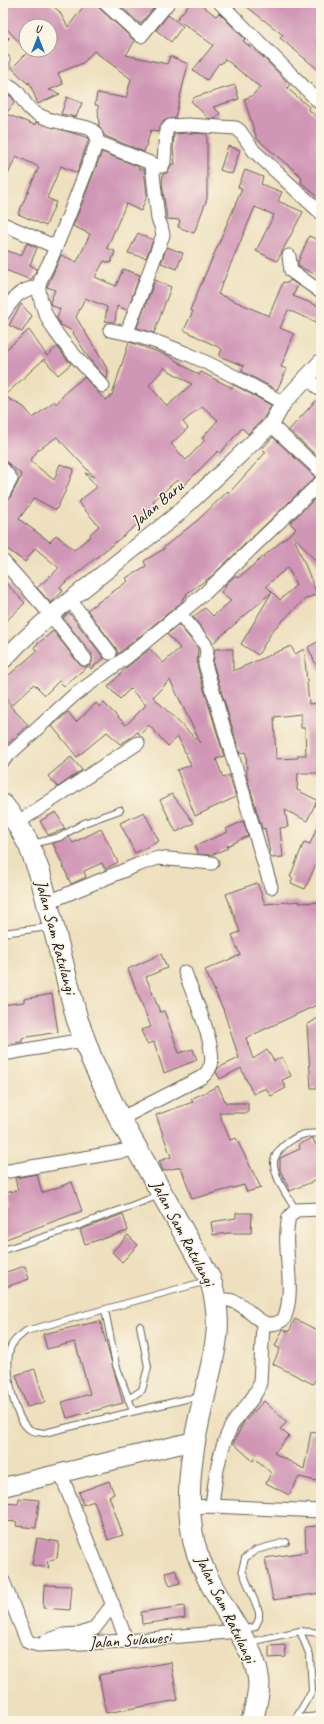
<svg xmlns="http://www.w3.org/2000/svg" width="324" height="1724" font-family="Caveat,sans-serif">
	<rect width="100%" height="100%" fill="#fcf5e5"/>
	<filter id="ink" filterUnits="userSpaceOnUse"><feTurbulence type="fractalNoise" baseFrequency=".025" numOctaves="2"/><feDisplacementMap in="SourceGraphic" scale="8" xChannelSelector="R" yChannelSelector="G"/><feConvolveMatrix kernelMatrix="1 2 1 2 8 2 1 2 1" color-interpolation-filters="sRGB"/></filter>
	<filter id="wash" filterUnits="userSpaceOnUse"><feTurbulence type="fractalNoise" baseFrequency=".012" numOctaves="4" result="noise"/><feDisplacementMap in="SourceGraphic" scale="16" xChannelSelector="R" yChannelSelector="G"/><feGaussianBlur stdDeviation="0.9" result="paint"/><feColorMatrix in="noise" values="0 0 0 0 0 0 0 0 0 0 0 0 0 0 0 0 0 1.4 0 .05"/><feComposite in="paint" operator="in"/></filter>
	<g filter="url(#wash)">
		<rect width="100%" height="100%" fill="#eee0be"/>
		<g id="blocks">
			<!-- building -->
			<g fill="#d096b6" fill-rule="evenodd">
				<path d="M3,3H49L59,11L68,27L86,3H97L100,9L135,41L126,55L167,64L170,56L188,64L175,118L164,121L158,132L151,130L144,152L105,136L99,126L98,105H95L97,93L126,98L131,79L94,51L83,63L58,73L63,84L49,90L60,94L38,104L29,82L28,84L12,68L30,50H50V26H26V49L3,25Z"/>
				<path d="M117,3H158L140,24Z"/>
				<path d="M190,3H199L216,16L219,13L245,39L243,41L264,58L290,85L287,88L309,107L308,109L321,121V200L301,182L302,177L257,139L244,99L252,96L260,87L225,59L221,64L219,63L207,80L193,70L213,45L177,19Z"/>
				<path d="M242,3H321V72L280,38L283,35Z"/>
				<path d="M168,15L183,26L171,42L156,30Z"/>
				<path d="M235,85L239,99L213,107L220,113L215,119L208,118L191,101L195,97Z"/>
				<path d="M3,93L11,96L15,102L6,114L35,125L36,122L89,138L77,173L61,166L47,198L56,202L46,226L18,214L39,167L16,156L3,186Z"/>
				<path d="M67,97L82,103L76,117L61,114Z"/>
				<path d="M188,133L207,134V199L194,233L178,227L180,220L167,219L162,183L163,174L167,173L172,164H175L173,149L174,134Z"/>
				<path d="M228,146L240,150L232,174L220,170Z"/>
				<path d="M102,152L139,167L138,169H144L147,196L141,211L126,204L107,248L115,251L111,263L104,261L95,277L116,286L123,269L140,275L127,310L117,306L115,322L105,321L107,307L85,298L76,317L108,370L107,379L91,361L73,333L74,332L61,325L57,318L60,309L51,305L50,302L55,290L47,287L61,255L77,262L90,234L73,226Z"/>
				<path d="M245,170L263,177L261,184L282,192L278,201L303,212L277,261L256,251L274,215L255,207L218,294L269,316L283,282L288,283L290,280L298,285L293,296L321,307L316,322L288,310L280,328L294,334L281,367L287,369L277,390L241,371L244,366L219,356L222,349L184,330L193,311L190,310L242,189L238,187Z"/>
				<path d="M138,233L153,240L146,258L128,253Z"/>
				<path d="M309,236L321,241V264L316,275L298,266V262Z"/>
				<path d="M27,243L37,248L30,265L37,269L31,280L3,269V249L21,256Z"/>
				<path d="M167,247L183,253L177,269L161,263Z"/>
				<path d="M155,280L171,287L154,333L137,328Z"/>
				<path d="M21,304L32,316L22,332L9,325Z"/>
				<path d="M29,330L47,356L57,347L71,364L58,375L44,359L4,396L24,407L33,418L54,401L56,404L67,391L84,377L105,400L112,395L129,342L167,355L199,375L201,372L232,388L234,385L271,405L263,419L248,434L242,428L220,453L218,451L183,486L177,480L153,501L159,507L60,587L63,591L51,603L37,588L59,568L35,548L25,562L3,546V502L10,498L22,475L3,459V352ZM164,368L192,384L167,406L149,385ZM202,406L218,420L202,438L205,440L186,460L171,444L188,428L183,422ZM57,437L94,477L85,473L97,487L78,502L99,526L90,534L91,536L74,550L56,535L50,542L19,519L34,498L56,510L65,492L74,469L60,464L54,480L30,461L38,450Z"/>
				<path d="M319,397L321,398V460L289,430Z"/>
				<path d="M273,437L315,477L213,575L186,594L187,596L182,599L183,601L118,654L116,648L87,610L128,581L126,578L146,566L144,561L164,549L163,548L199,519L228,491L229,493L266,452L262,449Z"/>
				<path d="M321,493V567L293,535L317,594L305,599L273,630L258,655L241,644L272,592L280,600L296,585L288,567L266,586L272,592L213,643L193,617L205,608L213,616L231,601L221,592L226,587L225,585L235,576L238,578L296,529L290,523Z"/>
				<path d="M3,580L25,603L3,624Z"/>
				<path d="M69,613L104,658L91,669L89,666L92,662V654L63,618Z"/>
				<path d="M179,625L198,648L197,666L224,756L216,759L223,778L229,775L236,797L195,816L177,770L191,765L178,737L168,746L149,725L140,735L137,732L132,737L120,744L107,732L77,757L52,726L68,712L76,722L96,703L100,707L104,703L126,725L146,705L130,689L120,699L108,687L127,667L150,649L163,663L180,648L167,634ZM170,680L201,744L153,697Z"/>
				<path d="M53,631L79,664L82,666H88L64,686L59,681L45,695L34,684L12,705L3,695V680L37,651L34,647Z"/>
				<path d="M321,640V676L308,647Z"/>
				<path d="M291,646L295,654L304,649L309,704L321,703V773H298L297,790L317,800L307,821L285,810L288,827L280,828L283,857L271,858L265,828L262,829L247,777L246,752L240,754L213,663L215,649H233V671ZM301,714V728H305L306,755H298V758L276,759L274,717Z"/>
				<path d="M3,698L28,725L3,748Z"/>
				<path d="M71,757L82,770L58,787L48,776Z"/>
				<path d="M172,794L194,823L176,832L160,800Z"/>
				<path d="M56,812L65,829L48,835L40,821Z"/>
				<path d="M144,812L159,841L135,853L120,823Z"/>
				<path d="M321,818V866L316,864L305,889L291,883L293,878L290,877L304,842L310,844Z"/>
				<path d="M243,821L248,836L227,846L228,848L211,855L198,854L195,846L228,832L226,829Z"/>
				<path d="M101,829L118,862L105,869L102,863L84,871L86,877L71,884L53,843L69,837L73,843Z"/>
				<path d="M257,883L265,904L300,901L299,903L321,902V1003L246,1038L253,1059L267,1050L274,1061L282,1057L291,1076L282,1080L286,1088L271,1096L266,1088L253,1094L241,1068L220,1079L216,1072L218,1068L239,1058L223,1009L205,970L240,955L232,935L240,932L226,894Z"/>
				<path d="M161,954L167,968L146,977L160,1012L164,1011L168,1021L179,1053L193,1049L197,1060L164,1073L154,1042L147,1044L141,1030L151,1027L128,969Z"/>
				<path d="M52,994L58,1032L22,1038V1042L3,1044V1005L24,1002V999Z"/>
				<path d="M321,1016V1088H311L307,1025Z"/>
				<path d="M218,1086L226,1103H248V1113H219L230,1140L236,1138L261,1188L247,1192L244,1185L192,1199L181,1167L163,1171L159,1161L171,1157L156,1115L193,1102L191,1099Z"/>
				<path d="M313,1138L315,1144L321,1141V1178L290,1191L280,1170V1158L300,1149L299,1144Z"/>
				<path d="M37,1174L42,1193L72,1182L82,1211L3,1240V1207L7,1206L5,1193L18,1190L15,1178Z"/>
				<path d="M236,1213H252L251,1233H228L213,1235L211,1222L236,1218Z"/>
				<path d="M123,1214L128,1231L85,1244L80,1230Z"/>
				<path d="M128,1235L138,1245L122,1262L112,1252Z"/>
				<path d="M25,1266L29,1279L3,1288V1273Z"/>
				<path d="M295,1319L321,1332V1368L313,1384L273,1364L280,1349L275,1346L283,1329L289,1332Z"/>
				<path d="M100,1321L123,1403L67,1418L62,1402L90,1394L75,1342L47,1349L43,1334Z"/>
				<path d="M35,1369L45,1402L27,1407L16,1375Z"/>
				<path d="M264,1401L287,1422L280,1429L289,1436L274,1453L304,1469L311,1432L321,1434V1482L299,1477L289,1495L266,1483L271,1473L255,1458L253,1461L233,1443L244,1422Z"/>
				<path d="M109,1481L114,1494L109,1496L123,1535L108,1540L94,1501L83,1505L79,1492Z"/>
				<path d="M19,1498L39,1500L36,1528L16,1526L17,1522L3,1521V1503L18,1504Z"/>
				<path d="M318,1526L321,1551V1593L273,1600L265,1558L306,1552L305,1527Z"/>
				<path d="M37,1538L59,1542L57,1558L47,1561L49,1568L32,1565Z"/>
				<path d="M175,1569L180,1583L170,1586L165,1573Z"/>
				<path d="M44,1585L72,1586L70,1610L43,1608Z"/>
				<path d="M184,1606L185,1618L142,1624L141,1612Z"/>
				<path d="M285,1645L286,1657L269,1658V1646Z"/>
				<path d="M171,1662L178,1700L106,1713L99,1675Z"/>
			</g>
		</g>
	</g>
	<g filter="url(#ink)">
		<use href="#blocks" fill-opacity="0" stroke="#666155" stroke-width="1"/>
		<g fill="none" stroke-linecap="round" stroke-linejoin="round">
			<!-- service casing -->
			<g stroke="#666155" stroke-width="8">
				<g id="service">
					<path d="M32,844L60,837L84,823L120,810"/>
					<path d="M3,933L49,927"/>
					<path d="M296,1210C288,1197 276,1181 274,1165C272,1151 293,1137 305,1134C310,1133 316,1134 321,1133"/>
					<path d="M3,1250L72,1228L160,1195"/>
					<path d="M105,1310L116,1365L133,1411"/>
					<path d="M201,1397L186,1399L44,1433C40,1432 33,1432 29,1429C13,1417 5,1368 10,1349C12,1341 20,1336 26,1331L207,1281"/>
					<path d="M128,1399L142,1390L148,1367L140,1326"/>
					<path d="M241,1630L255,1627L259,1619V1612L242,1570L245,1558L256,1550L286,1542"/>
					<path d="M249,1642L300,1631L321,1633"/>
					<path d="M296,1718L321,1716"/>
					<path d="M292,1721L296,1718L312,1691L310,1656L300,1631"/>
				</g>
			</g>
			<!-- minor casing -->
			<g stroke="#666155" stroke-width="15">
				<g id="minor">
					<path d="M105,3L141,36L168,3"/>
					<path d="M220,3L321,104"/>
					<path d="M3,60V67"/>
					<path d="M3,85C19,84 21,102 31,110C46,122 71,124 88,128C95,131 97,134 97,142C82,182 67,222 50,261C47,268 38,281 39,289C42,328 79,359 103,386"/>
					<path d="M97,142L158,166H162L164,162L166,131L170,126L188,125L236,128L240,131L254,151L321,213"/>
					<path d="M3,224L56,247"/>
					<path d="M289,256L291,271L321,292"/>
					<path d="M3,314C14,298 18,290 38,287"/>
					<path d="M110,330C167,339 232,374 283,403"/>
					<path d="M127,332L163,235L161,226L158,219L152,165"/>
					<path d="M307,378L321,390"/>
					<path d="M271,425L321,471"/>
					<path d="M3,469L11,479L3,494"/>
					<path d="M3,561L51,615L85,659"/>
					<path d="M70,600L110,653"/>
					<path d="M180,614L205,644L207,651L205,664L271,887"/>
					<path d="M3,760L73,696L127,657L206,592L321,482"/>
					<path d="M17,823L138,743"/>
					<path d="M46,903L137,865L158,858L212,863"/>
					<path d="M3,1054L83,1040"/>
					<path d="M120,1119L202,1077C206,1074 209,1070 211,1065C216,1044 192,993 185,972"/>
					<path d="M3,1172L136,1149"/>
					<path d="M217,1301C249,1292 256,1339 284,1319C297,1286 281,1250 289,1217L296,1210L321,1209"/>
					<path d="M60,1472L127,1641"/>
					<path d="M212,1506C215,1480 218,1453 230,1429C238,1412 255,1401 260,1383L263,1323"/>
					<path d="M189,1507L212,1506L321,1511"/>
					<path d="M3,1581L25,1636L28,1642L38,1645L127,1641L238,1631"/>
					<path d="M46,1641L64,1635L80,1634L94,1629L113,1604"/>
				</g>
			</g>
			<!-- tertiary casing -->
			<g stroke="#666155" stroke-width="18">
				<path id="tertiary" d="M3,661L19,644L51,615L174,517L220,474L271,425L283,403L321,362"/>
			</g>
			<!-- secondary casing -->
			<g stroke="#666155" stroke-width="20">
				<path id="secondary" d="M3,1487L194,1441"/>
			</g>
			<!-- trunk casing -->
			<g stroke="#666155" stroke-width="23">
				<path id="trunk" d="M3,805L17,823L29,845L40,874L77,1019L92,1060L120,1119L210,1279C225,1326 214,1352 204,1398C193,1442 185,1487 192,1532C196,1564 221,1602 238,1630C248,1647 257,1662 259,1683C259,1695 255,1709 252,1721"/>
			</g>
			<!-- path -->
			<path stroke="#666155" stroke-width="2.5" stroke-dasharray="3 3" stroke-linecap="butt" d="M3,44L10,36"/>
			<!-- service -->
			<use href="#service" stroke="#fff" stroke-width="6"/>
			<!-- minor -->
			<use href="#minor" stroke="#fff" stroke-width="13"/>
			<!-- tertiary -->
			<use href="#tertiary" stroke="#fff" stroke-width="16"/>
			<!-- secondary -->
			<use href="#secondary" stroke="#fff" stroke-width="18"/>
			<!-- trunk -->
			<use href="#trunk" stroke="#fff" stroke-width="21"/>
		</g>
	</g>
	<g text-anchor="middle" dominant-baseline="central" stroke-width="3" stroke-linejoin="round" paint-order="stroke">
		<!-- street labels -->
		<g font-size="17" fill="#1c1c1c" stroke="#fcf5e5">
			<text transform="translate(157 504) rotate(-40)">Jalan Baru</text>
			<text transform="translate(56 937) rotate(75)">Jalan Sam Ratulangi</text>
			<text transform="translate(183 1233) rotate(62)">Jalan Sam Ratulangi</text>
			<text transform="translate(226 1609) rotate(64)">Jalan Sam Ratulangi</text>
			<text transform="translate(130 1640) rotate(-4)">Jalan Sulawesi</text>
		</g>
	</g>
	<!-- margin -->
	<rect width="324" height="1724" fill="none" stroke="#fcf5e5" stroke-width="16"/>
	<!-- north arrow -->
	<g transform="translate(38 38)"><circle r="19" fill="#fcf5e5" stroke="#a29e95"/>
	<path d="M0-3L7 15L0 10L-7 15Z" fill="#1f6fb2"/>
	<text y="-6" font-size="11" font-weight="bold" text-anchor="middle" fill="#1c1c1c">U</text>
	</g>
</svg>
